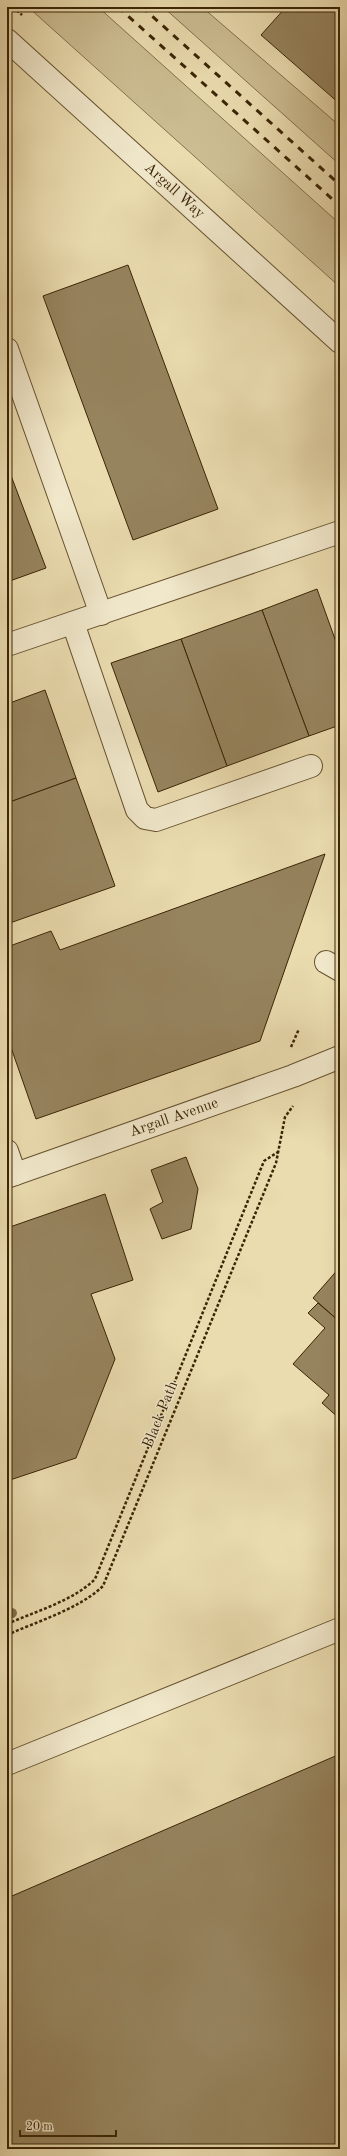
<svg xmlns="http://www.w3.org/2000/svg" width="347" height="2156" font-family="'Old Standard TT',serif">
	<rect width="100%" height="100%" fill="#eadcaf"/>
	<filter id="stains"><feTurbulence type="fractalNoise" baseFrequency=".005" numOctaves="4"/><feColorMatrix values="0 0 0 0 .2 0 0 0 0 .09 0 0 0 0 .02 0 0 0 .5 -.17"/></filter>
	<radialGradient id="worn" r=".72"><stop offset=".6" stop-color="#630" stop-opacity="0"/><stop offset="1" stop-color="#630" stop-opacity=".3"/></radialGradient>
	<!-- green -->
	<g fill="#ccbd92" stroke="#84704c">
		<path d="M28,7H98L340,224V287Z"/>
		<path d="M163,7H202L340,126V165Z"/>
	</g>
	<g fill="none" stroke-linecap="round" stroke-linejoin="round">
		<!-- stream -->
		<path stroke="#806d49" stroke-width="10" d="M7,1615L12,1613"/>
	</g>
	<!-- building -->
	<g fill="#96845e" stroke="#3b2406">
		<path d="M286,7H340V104L261,35Z"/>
		<path d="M128,265L218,509L133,540L43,296Z"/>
		<path d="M7,465L46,568L7,582Z"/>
		<path d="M317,589L340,653V725L309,736L262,610Z"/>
		<path d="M262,610L309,736L227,766L181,639Z"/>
		<path d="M181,639L227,766L158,792L111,663Z"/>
		<path d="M45,690L76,778L7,803V704Z"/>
		<path d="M76,778L115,886L7,924V803Z"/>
		<path d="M325,854L260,1041L36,1119L7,1036V947L51,931L60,950Z"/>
		<path d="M186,1157L198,1189L191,1229L162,1239L150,1209L163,1202L151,1170Z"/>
		<path d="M105,1194L133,1280L91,1294L115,1359L76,1458L7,1481V1228Z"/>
		<path d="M340,1267V1322L313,1298Z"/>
		<path d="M318,1303L340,1322V1419L322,1403L329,1395L293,1364L325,1328L308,1313Z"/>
		<path d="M340,1754V2148L7,2149V1884L12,1896Z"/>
	</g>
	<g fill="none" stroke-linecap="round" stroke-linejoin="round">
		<!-- minor casing -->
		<g stroke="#675230" stroke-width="24">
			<g id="minor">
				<path d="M7,40L340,342"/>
				<path d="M7,349L101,614"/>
				<path d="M73,623L137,810L145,818L156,820L311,766"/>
				<path d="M7,645L340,532"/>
				<path d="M326,962L340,970"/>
				<path d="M7,1151L15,1174"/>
				<path d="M7,1177L293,1076L340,1057"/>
				<path d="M7,1764L340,1629"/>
			</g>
		</g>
		<!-- path -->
		<g stroke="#3b2406" stroke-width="2.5" stroke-dasharray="3 2" stroke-linecap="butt">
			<path d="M13,7L22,15"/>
			<path d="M291,1047L299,1029"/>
			<path d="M7,1624C34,1612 75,1600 95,1579L264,1161L278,1152"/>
			<path d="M7,1635C38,1621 79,1609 103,1586L276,1163L285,1117L293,1106"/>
		</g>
		<!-- minor -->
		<use href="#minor" stroke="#f1e8cb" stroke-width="22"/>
		<!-- rail -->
		<g stroke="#3b2406" stroke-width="3" stroke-dasharray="7 7" stroke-linecap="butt">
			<path d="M118,7L340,206"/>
			<path d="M142,7L340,185"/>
		</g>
	</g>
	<g text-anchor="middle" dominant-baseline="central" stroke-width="3" stroke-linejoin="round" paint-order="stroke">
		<!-- street labels -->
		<g font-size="15" fill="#3b2406" stroke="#f1e8cb">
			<text transform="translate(174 191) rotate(42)">Argall Way</text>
			<text transform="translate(174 1118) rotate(-19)">Argall Avenue</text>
			<text transform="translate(161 1415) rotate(-68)">Black Path</text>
		</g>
	</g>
	<!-- margin -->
	<rect width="347" height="2156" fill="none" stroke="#eadcaf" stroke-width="24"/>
	<rect x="8" y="8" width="331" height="2140" fill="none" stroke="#3b2406" stroke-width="2"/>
	<rect x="12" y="12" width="323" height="2132" fill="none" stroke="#3b2406"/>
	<!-- scale -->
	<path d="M20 2130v6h96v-6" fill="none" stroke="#3b2406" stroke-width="2"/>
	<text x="26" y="2130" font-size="12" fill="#3b2406" stroke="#f1e8cb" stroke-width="3" paint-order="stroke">20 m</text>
	<rect width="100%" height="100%" filter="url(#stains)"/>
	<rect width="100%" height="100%" fill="url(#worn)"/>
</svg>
